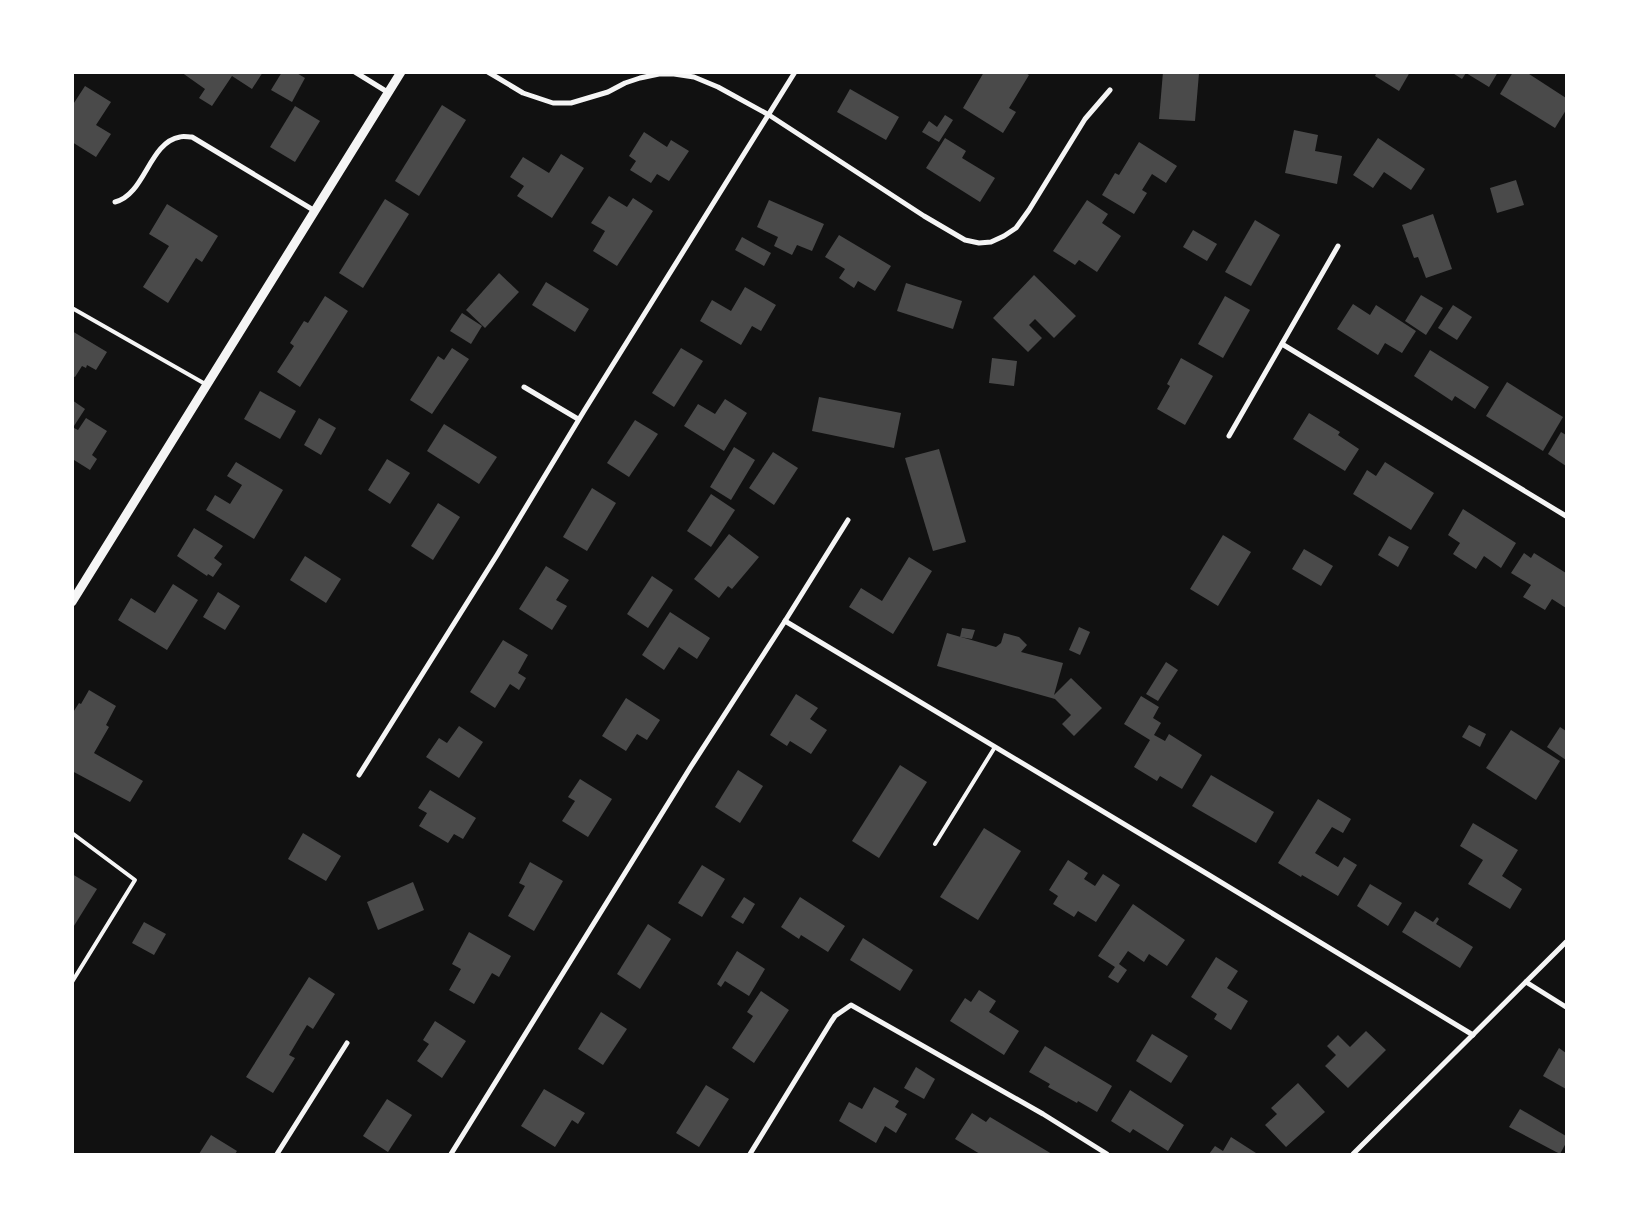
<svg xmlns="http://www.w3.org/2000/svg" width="1639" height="1227" font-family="Commissioner,sans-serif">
	<rect width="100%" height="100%" fill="#111"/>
	<!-- building -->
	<g fill="#4a4a4a">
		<path d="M181,72H263L252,89L232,76L212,106L199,98L205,89Z"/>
		<path d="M282,72H295L305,78L292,102L271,90Z"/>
		<path d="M984,72H1024L1029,75L1009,108L1016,112L1003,133L963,108Z"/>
		<path d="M1163,72L1199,73L1195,121L1159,119Z"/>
		<path d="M1377,72H1410L1399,91L1375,76Z"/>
		<path d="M1451,72H1498L1489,87L1466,73L1462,79Z"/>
		<path d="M1513,72H1526L1566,98V110L1555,128L1500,94Z"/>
		<path d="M85,86L111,102L96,125L111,134L96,157L72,142V106Z"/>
		<path d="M850,89L899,117L886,140L837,112Z"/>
		<path d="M442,105L466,120L419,196L395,181Z"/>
		<path d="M295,106L320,121L295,162L270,147Z"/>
		<path d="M945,115L953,120L939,142L922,132L929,121L937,127Z"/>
		<path d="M1294,130L1318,135L1315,151L1342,156L1337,184L1285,173Z"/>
		<path d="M644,132L667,147L671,140L689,151L669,181L657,174L651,183L630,170L636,161L629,156Z"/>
		<path d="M945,138L966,151L962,158L995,178L980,202L926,168Z"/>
		<path d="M1378,138L1425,169L1411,190L1384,172L1373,188L1353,175Z"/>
		<path d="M1139,142L1177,166L1166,183L1152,174L1142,190L1147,193L1134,214L1102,195L1115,173L1119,175Z"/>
		<path d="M561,154L584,168L552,218L517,196L524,186L510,177L523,157L549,173Z"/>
		<path d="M1516,180L1524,205L1497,213L1490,188Z"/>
		<path d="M609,196L627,207L633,198L653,211L617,266L593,251L605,231L591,223Z"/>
		<path d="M385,199L409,214L363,288L339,273Z"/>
		<path d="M769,200L824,224L812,251L797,245L792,255L774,246L778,237L757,227Z"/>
		<path d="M1087,200L1108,214L1102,223L1121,236L1097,272L1079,260L1075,265L1053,251Z"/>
		<path d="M167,204L218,236L202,262L196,258L168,303L143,287L169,246L149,234Z"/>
		<path d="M1433,214L1452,269L1426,278L1418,257L1414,258L1402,225Z"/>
		<path d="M1255,220L1280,235L1251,286L1225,272Z"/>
		<path d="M1193,230L1217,244L1207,261L1183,247Z"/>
		<path d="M839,235L891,266L875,291L858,281L854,288L839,278L845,269L825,257Z"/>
		<path d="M742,237L771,253L764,266L735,250Z"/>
		<path d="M499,273L519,292L485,328L466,310Z"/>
		<path d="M1034,275L1076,316L1054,338L1035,319L1029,325L1042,338L1028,352L993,318Z"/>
		<path d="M546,282L589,309L575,332L532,305Z"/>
		<path d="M906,283L962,301L953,329L897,311Z"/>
		<path d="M745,287L776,305L761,331L752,326L741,345L700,321L712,300L731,311Z"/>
		<path d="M1421,295L1443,308L1426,335L1405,321Z"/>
		<path d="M325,296L348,311L300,387L277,372L294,346L290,343L304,321L308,323Z"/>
		<path d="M1225,296L1250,310L1223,358L1198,344Z"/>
		<path d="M1353,304L1370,315L1376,305L1416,331L1402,353L1385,343L1378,355L1337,329Z"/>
		<path d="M1453,305L1472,317L1457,340L1438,328Z"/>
		<path d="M462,313L482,326L471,344L450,331Z"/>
		<path d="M72,331L107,352L96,370L87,365L86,368L82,366L75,377L72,376Z"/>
		<path d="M452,348L469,359L432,414L410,400L438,356L444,360Z"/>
		<path d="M681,348L703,361L674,407L652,393Z"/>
		<path d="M1430,350L1489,387L1475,409L1455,396L1452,401L1414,376Z"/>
		<path d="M992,358L1017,361L1014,386L989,383Z"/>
		<path d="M1181,358L1213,376L1185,425L1157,409L1170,386L1167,384Z"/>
		<path d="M1507,382L1563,417L1543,451L1486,416Z"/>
		<path d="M260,391L296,411L280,439L244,419Z"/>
		<path d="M819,397L901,413L894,448L812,431Z"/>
		<path d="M725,399L747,413L724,451L684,426L698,404L715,414Z"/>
		<path d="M72,400L85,409L74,426L72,425Z"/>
		<path d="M1309,413L1340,432L1338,435L1359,449L1345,471L1293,439Z"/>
		<path d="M86,418L107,431L92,455L97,459L90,470L74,460L72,463V427L78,430Z"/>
		<path d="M319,418L336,428L321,455L304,445Z"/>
		<path d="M635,420L658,434L629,477L607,463Z"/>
		<path d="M444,424L497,457L479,484L427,451Z"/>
		<path d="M1561,432L1566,435V466L1548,454Z"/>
		<path d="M734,447L755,460L731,500L710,487Z"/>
		<path d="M939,449L966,542L933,551L905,458Z"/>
		<path d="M773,452L798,468L774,505L749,488Z"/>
		<path d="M387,459L410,473L390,504L368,490Z"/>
		<path d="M236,462L283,490L254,539L206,510L215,495L230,504L242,485L227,476Z"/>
		<path d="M1385,462L1434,493L1411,530L1353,494L1367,470L1376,476Z"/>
		<path d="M592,488L616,503L587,551L563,537Z"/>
		<path d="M711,494L735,510L711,547L687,531Z"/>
		<path d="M438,503L460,517L433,560L411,546Z"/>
		<path d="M1463,509L1516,543L1501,568L1484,556L1476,569L1453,554L1460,543L1448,535Z"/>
		<path d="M194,528L223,546L214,558L222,564L213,577L208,574L207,576L177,556Z"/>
		<path d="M729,534L759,557L732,589L728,586L719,598L694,579Z"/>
		<path d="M1223,535L1251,552L1218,606L1190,589Z"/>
		<path d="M1389,536L1409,547L1398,567L1378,555Z"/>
		<path d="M1304,549L1333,566L1321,586L1292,569Z"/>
		<path d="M1524,553L1531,558L1534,553L1566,573V608L1552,599L1545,610L1523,597L1531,585L1511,573Z"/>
		<path d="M305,556L341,579L326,603L290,580Z"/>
		<path d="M909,557L932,571L893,634L849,607L861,588L882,601Z"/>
		<path d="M546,566L569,580L556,600L567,606L552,630L519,609Z"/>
		<path d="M652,576L673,590L648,628L627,614Z"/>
		<path d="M173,584L198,600L167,650L118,620L131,598L155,613Z"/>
		<path d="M218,592L240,606L225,630L203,617Z"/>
		<path d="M670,612L710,638L697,659L679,647L664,670L642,655Z"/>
		<path d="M1079,627L1090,632L1080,655L1069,650Z"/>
		<path d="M962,628L975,630L972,639L960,637Z"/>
		<path d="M947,633L996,647L1001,643L1004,633L1019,637L1027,645L1021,652L1063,663L1054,695L1071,678L1102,708L1074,736L1062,724L1071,715L1055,699L937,666Z"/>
		<path d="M503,640L528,655L518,673L526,678L519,690L510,684L495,708L470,692Z"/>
		<path d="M1166,662L1178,670L1158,701L1146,694Z"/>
		<path d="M89,690L116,706L106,725L109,727L94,753L143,781L130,802L72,771V714L79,703L81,704Z"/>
		<path d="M796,694L818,708L810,719L827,730L811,754L790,741L787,746L770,735Z"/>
		<path d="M1141,696L1159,707L1153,718L1161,723L1154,735L1165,741L1169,734L1202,755L1182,789L1160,776L1157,781L1134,767L1150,740L1124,724Z"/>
		<path d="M626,698L660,720L647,740L637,734L626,751L602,736Z"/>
		<path d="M1469,725L1486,734L1480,747L1462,737Z"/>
		<path d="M459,726L483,742L459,778L426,757L439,738L447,743Z"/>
		<path d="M1560,727L1566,731V760L1547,747Z"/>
		<path d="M1511,730L1560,761L1536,800L1486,768Z"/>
		<path d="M900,765L927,782L879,858L852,841Z"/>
		<path d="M738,770L763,786L740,823L715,807Z"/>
		<path d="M1211,775L1274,812L1256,843L1192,806Z"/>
		<path d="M580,779L612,799L588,837L562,821L575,801L568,797Z"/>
		<path d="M430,790L476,818L463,839L454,834L448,843L419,826L427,813L418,808Z"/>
		<path d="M1318,799L1351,819L1343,833L1332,827L1315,853L1338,867L1344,857L1357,865L1338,896L1302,875L1301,877L1278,863Z"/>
		<path d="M1473,823L1518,850L1502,876L1522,889L1510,909L1468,884L1483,860L1460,846Z"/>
		<path d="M984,828L1021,851L978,920L940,897Z"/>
		<path d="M303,833L341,856L326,881L288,859Z"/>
		<path d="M1068,860L1088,873L1084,879L1095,886L1103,874L1120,885L1096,922L1078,911L1074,917L1053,904L1058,896L1049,890Z"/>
		<path d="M530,862L563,881L534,931L508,916L525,886L519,883Z"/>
		<path d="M702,865L725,879L702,917L678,903Z"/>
		<path d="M72,874L97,889L72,929Z"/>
		<path d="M413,882L424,910L378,930L367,902Z"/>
		<path d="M1370,884L1402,903L1388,926L1357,906Z"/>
		<path d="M744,897L755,904L743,924L731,917Z"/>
		<path d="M800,897L845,926L828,952L801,935L799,939L781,927Z"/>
		<path d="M1133,904L1185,940L1167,966L1149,954L1144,962L1128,951L1119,964L1127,970L1118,983L1108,977L1115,967L1098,956Z"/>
		<path d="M1415,911L1433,922L1437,917L1439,919L1436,924L1473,947L1460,968L1402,932Z"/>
		<path d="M144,922L166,934L154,955L132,943Z"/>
		<path d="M648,924L671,939L640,989L617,974Z"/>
		<path d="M469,932L511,956L499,977L492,973L474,1004L449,990L461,969L452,964Z"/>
		<path d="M863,938L913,970L900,991L850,960Z"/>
		<path d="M737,951L765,969L749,996L725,981L721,987L717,984Z"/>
		<path d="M1216,957L1238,971L1227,988L1248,1001L1231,1030L1214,1019L1217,1014L1191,997Z"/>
		<path d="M309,977L335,994L313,1029L307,1025L289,1055L295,1058L273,1093L246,1077Z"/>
		<path d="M979,990L996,1001L989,1012L1019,1031L1004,1055L950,1021L965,998L971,1002Z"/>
		<path d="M761,991L789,1010L754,1063L732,1048L753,1016L747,1012Z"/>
		<path d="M601,1012L627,1029L603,1065L578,1049Z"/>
		<path d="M435,1021L466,1041L442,1078L417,1061L429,1044L423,1040Z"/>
		<path d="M1366,1031L1386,1050L1348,1088L1325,1066L1336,1055L1327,1046L1338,1035L1350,1047Z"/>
		<path d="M1152,1034L1188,1056L1171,1083L1136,1061Z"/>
		<path d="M1045,1046L1112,1086L1097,1112L1078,1101L1077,1103L1048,1087L1050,1084L1029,1072Z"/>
		<path d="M1559,1048L1566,1053V1089L1543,1076Z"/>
		<path d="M916,1067L935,1079L924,1099L904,1088Z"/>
		<path d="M1298,1083L1325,1112L1286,1147L1265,1125L1277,1114L1271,1108Z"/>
		<path d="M706,1085L729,1099L699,1147L676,1133Z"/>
		<path d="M874,1087L899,1101L895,1107L907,1114L896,1133L885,1126L876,1143L839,1121L849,1102L862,1109Z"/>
		<path d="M544,1089L585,1113L578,1124L572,1120L555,1147L521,1126Z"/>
		<path d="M1130,1090L1184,1125L1168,1151L1133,1129L1130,1133L1111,1121Z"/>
		<path d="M387,1099L412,1115L388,1152L363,1136Z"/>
		<path d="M1520,1109L1566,1136V1143L1560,1154L1509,1127Z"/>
		<path d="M972,1113L986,1122L990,1117L1052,1154H980L955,1139Z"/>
		<path d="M211,1135L237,1151L235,1154H199Z"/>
		<path d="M1231,1137L1256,1153L1255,1154H1209L1215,1146L1223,1151Z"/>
	</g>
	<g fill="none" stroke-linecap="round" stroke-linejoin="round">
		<!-- service -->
		<g stroke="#f5f5f5" stroke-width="4">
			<path d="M72,308L207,385"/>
			<path d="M72,833L135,880L72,982"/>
			<path d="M935,844L995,747"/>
		</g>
		<!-- minor -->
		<g stroke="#f5f5f5" stroke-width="5">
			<path d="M355,72L389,93"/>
			<path d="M488,72L523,93L553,103H571L608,92L625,83L640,78L659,74H674L694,77L718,87L769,115L924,216L965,240L979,243L991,242L1004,236L1016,228L1029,210L1085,119L1110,90"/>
			<path d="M115,202C145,195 149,142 180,137C183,136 188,137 192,137L315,211"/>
			<path d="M1282,344L1566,516"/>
			<path d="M524,387L578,419"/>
			<path d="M1229,436L1338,246"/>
			<path d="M785,621L1209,875L1473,1035"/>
			<path d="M359,775L497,555L584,411L795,72"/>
			<path d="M1526,982L1566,1007"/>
			<path d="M277,1154L347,1043"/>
			<path d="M451,1154L690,768L785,621L848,520"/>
			<path d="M750,1154L831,1022L835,1016L851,1005L1043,1114L1107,1154"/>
			<path d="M1353,1154L1566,942"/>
		</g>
		<!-- tertiary -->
		<path stroke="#f5f5f5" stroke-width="9" d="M72,602L401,72"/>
	</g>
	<!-- border -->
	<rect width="1639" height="1227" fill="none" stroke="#ffffff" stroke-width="148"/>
</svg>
